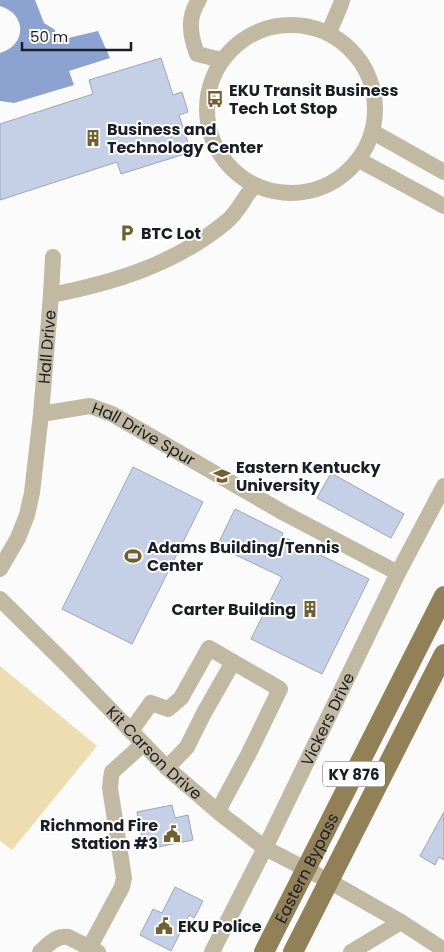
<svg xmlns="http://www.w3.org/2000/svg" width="444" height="952" font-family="Poppins,sans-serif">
	<rect width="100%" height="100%" fill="#fbfbfb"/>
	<!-- green -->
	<path fill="#eeddb1" d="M0,666L97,746L12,850L0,841Z"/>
	<!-- water -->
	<path fill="#8ca3d2" d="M0,0H35L44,23L55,30L56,39H64L98,31L110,58L69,71L74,85L14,103L0,101V53C27,45 27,14 0,6Z"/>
	<!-- building -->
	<g fill="#c5d0e6" stroke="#9ba6bb">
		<path d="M161,58L173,95L182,92L188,112L179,115L191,152L121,174L117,162L0,200V124L93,94L89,80Z"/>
		<path d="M133,467L203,502L132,644L62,609Z"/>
		<path d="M331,473L404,514L391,538L317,498Z"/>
		<path d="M235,509L283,533L282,536L369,579L322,674L251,639L282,577L217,546Z"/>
		<path d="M172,805L175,818L188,815L193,840L158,847L156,838L143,841L137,812Z"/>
		<path d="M444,812V860L439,857L435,865L420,856Z"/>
		<path d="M175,887L203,901L194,918L189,915L171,951L140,935L153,909L162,913Z"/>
	</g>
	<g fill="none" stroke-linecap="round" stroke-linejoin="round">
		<!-- minor -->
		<g stroke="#c2b9a2" stroke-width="16">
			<path d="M199,0C187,17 190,35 197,54L222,60"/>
			<circle cx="291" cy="109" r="84"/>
			<path d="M329,32L341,4L342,0"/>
			<path d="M373,132L444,172"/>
			<path d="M359,160L444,206"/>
			<path d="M51,295L53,257"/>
			<path id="s1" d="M41,414L90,406L112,414L284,513L398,573"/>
			<path id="s2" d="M0,569L18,538L27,515L32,493L41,414L51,295C113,283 176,264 226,222C238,213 244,197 254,186"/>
			<path id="s3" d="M0,599L68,666L167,768L222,815L265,848L329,881L401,922L444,950"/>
			<path d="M131,731L151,703L168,709L181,698L209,648L280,689L249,753L218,811"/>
			<path d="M167,768L187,747L204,713L233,662"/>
			<path d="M40,952C48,945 56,935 68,937L98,952"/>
			<path d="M87,952L122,887L124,878L110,788L111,778L112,772L143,744"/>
			<path id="s4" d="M212,952L265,848L398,573L444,486"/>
			<path d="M351,952L401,922"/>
		</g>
		<!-- major -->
		<g stroke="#928157" stroke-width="20">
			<path id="s5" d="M264,952L444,596"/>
			<path d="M293,952L444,654"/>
		</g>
	</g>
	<!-- icons -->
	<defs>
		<g id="bus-bare" transform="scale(1.35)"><path d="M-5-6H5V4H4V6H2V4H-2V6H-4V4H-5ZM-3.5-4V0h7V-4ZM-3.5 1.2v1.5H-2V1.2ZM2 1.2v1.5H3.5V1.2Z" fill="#715f2d" stroke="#fff" stroke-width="2.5" paint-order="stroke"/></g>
		<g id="building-bare" transform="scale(1.35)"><path d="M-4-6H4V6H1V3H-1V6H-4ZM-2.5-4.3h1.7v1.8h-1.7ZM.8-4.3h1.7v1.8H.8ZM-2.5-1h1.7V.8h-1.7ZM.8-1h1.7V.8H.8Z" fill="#715f2d" stroke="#fff" stroke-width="2.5" paint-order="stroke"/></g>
		<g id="parking-bare" transform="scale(1.35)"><path d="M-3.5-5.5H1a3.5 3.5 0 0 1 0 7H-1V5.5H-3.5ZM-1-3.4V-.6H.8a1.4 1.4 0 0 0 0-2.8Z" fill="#715f2d" stroke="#fff" stroke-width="2.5" paint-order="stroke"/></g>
		<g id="university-bare" transform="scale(1.35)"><path d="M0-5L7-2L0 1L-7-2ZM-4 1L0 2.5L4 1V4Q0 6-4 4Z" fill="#715f2d" stroke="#fff" stroke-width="2.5" paint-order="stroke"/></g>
		<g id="stadium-bare" transform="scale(1.35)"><path d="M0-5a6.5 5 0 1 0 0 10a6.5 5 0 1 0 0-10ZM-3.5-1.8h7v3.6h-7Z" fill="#715f2d" stroke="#fff" stroke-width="2.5" paint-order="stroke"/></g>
		<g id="civic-bare" transform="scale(1.35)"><path d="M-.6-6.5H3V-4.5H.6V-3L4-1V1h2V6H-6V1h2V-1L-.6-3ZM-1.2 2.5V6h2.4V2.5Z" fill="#715f2d" stroke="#fff" stroke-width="2.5" paint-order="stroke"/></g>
	</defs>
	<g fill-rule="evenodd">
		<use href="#bus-bare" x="215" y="99"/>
		<use href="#building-bare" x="93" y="138"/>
		<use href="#parking-bare" x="127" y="233"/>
		<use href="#university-bare" x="222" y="476"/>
		<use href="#stadium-bare" x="133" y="556"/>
		<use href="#building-bare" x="310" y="609"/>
		<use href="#civic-bare" x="172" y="834"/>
		<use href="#civic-bare" x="164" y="926"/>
	</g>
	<g text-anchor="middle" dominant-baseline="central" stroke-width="4" stroke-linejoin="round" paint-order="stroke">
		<!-- shield labels -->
		<rect fill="#fff" stroke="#5e6166" stroke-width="1" x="323" y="761.5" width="62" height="25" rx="4"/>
		<g font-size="15" font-weight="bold" fill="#191d25">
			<text x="354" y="774">KY 876</text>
		</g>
		<!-- poi labels -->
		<g font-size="16" font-weight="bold" fill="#191d25" stroke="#fff" text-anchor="start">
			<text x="229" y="90">EKU Transit Business<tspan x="229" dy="18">Tech Lot Stop</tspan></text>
			<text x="107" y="129">Business and<tspan x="107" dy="18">Technology Center</tspan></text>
			<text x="141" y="233">BTC Lot</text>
			<text x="236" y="467">Eastern Kentucky<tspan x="236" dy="18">University</tspan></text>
			<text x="147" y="547">Adams Building/Tennis<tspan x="147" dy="18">Center</tspan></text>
			<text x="296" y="609" text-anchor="end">Carter Building</text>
			<text x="158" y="825" text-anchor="end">Richmond Fire<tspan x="158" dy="18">Station #3</tspan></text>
			<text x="178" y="926">EKU Police</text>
		</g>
		<!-- street labels -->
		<g font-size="16" fill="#191d25" stroke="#fff">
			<text stroke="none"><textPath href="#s2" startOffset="230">Hall Drive</textPath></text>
			<text stroke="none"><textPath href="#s1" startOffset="110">Hall Drive Spur</textPath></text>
			<text stroke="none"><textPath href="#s4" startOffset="260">Vickers Drive</textPath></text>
			<text stroke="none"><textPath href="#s3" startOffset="218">Kit Carson Drive</textPath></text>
			<text stroke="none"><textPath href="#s5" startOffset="94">Eastern Bypass</textPath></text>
		</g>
	</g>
	<!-- scale -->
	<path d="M22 42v8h109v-8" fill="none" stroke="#191d25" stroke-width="2.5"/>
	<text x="30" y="42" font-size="15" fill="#191d25" stroke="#ffffff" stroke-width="4" paint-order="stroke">50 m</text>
</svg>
